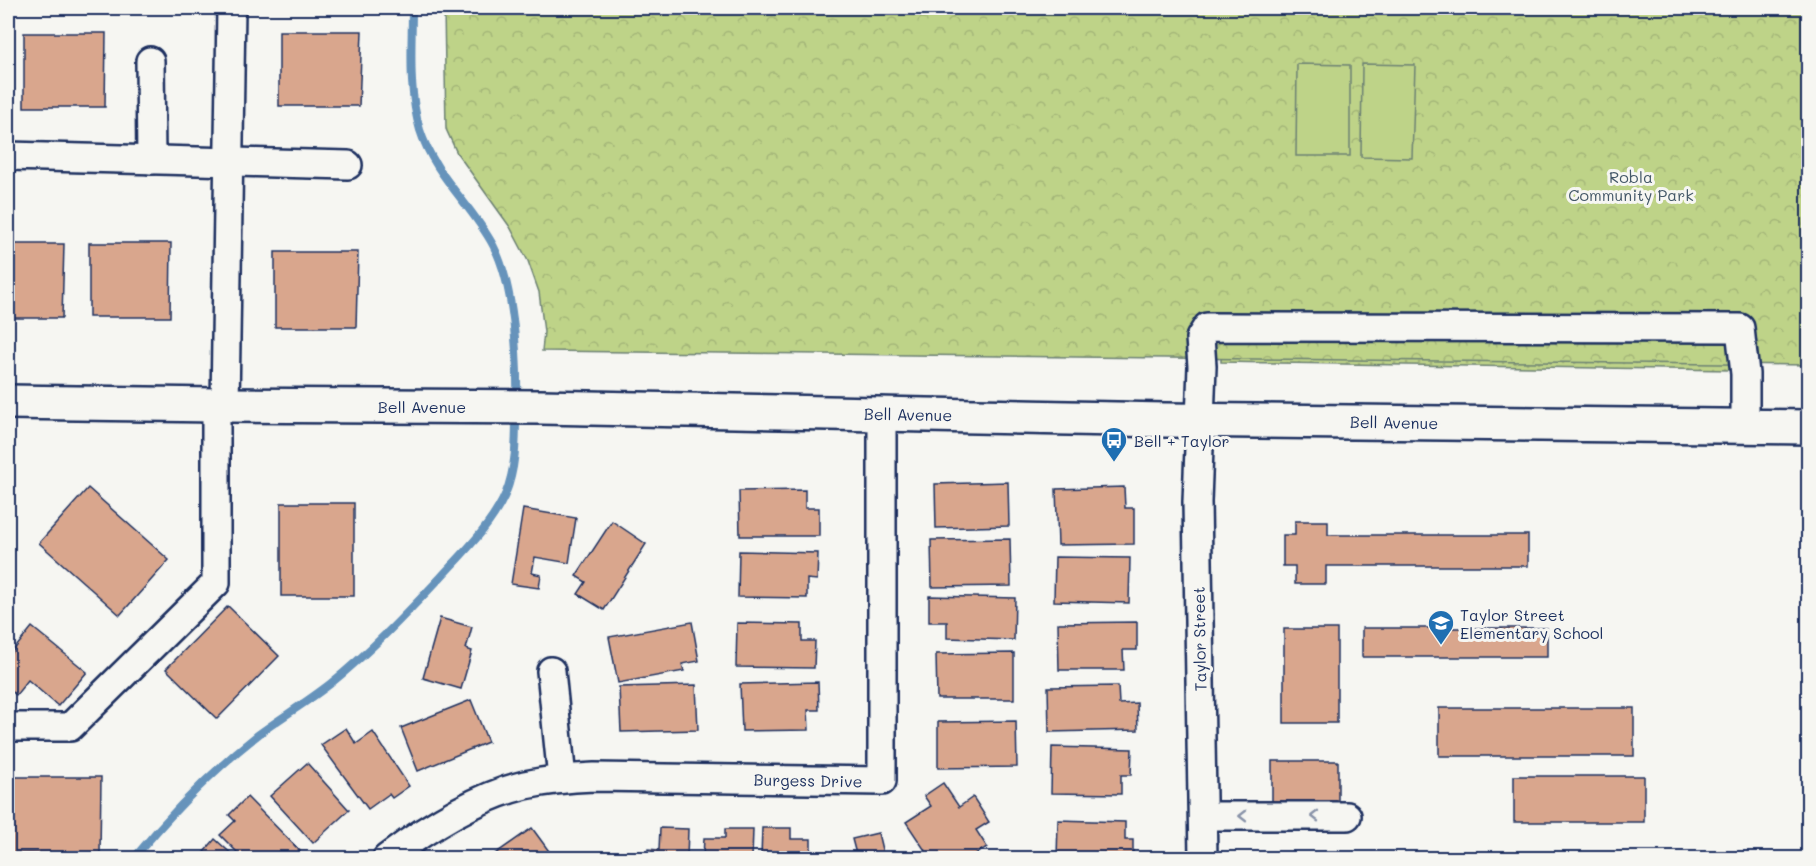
<svg xmlns="http://www.w3.org/2000/svg" width="1816" height="866" font-family="Mali,sans-serif">
	<defs>
		<pattern id="grass-dots" width="8" height="8" patternUnits="userSpaceOnUse" patternTransform="scale(1.5)"><rect width="8" height="8" fill="#bed388"/><path d="M2 2h.1M6 6h.1" fill="none" stroke="#a3b578" stroke-width="1.8" stroke-linecap="round"/></pattern>
		<pattern id="park-crowns" width="20" height="18" patternUnits="userSpaceOnUse" patternTransform="scale(1.5)"><rect width="20" height="18" fill="#bed388"/><path d="M2 6a3 3 0 1 1 6 0M12 15a3 3 0 1 1 6 0" fill="none" stroke="#a3b578"/></pattern>
	</defs>
	<rect width="100%" height="100%" fill="#f6f6f2"/>
	<filter id="ink" filterUnits="userSpaceOnUse"><feTurbulence type="fractalNoise" baseFrequency=".0167" numOctaves="2"/><feDisplacementMap in="SourceGraphic" scale="12" xChannelSelector="R" yChannelSelector="G"/><feConvolveMatrix kernelMatrix="1 2 1 2 8 2 1 2 1" color-interpolation-filters="sRGB"/></filter>
	<g filter="url(#ink)">
		<!-- grass -->
		<path fill="url(#grass-dots)" stroke="#6c8173" stroke-width="1.5" d="M1221,335L1728,343L1731,370L1221,362Z"/>
		<!-- park -->
		<path fill="url(#park-crowns)" stroke="#6c8173" stroke-width="1.5" d="M444,8H1808V365L542,351L544,332L539,292L528,261L510,227L457,153L446,129Z"/>
		<!-- pitch -->
		<g fill="#bed388" stroke="#6c8173" stroke-width="1.5">
			<path d="M1297,64L1350,65V156H1296Z"/>
			<path d="M1362,64L1415,65L1412,158L1361,157Z"/>
		</g>
		<g fill="none" stroke-linecap="round" stroke-linejoin="round">
			<!-- stream -->
			<g stroke="#6693bb" stroke-width="8">
				<path d="M412,8C412,48 408,90 420,130C434,175 471,204 493,245C514,284 518,357 517,401"/>
				<path d="M134,858C172,812 212,771 259,734C282,717 307,702 330,684C370,652 406,614 441,577C464,552 491,526 505,495C516,469 516,441 516,414"/>
			</g>
		</g>
		<!-- building -->
		<g fill="#d9a68d" stroke="#1b2f5e" stroke-width="1.5">
			<path d="M279,31H362L359,106H279Z"/>
			<path d="M24,33H106L105,107H24Z"/>
			<path d="M89,243H171L170,317H89Z"/>
			<path d="M8,244H64L62,318H8Z"/>
			<path d="M275,252H358L356,327H275Z"/>
			<path d="M1008,482L1009,526L936,528L935,484Z"/>
			<path d="M1124,487L1125,508H1134V544L1058,545L1056,489Z"/>
			<path d="M88,488L169,560L120,615L39,543Z"/>
			<path d="M805,490V508H819V536H740L739,491Z"/>
			<rect x="281" y="503" width="73" height="93"/>
			<path d="M523,509L576,518L569,563L535,557L532,573L541,575L539,588L511,584Z"/>
			<path d="M612,521L646,544L604,610L578,594L586,582L576,576Z"/>
			<path d="M1295,521H1328V535H1528V566H1326V584H1295V566H1283V535H1295Z"/>
			<path d="M1010,539L1011,586L932,587L931,540Z"/>
			<path d="M739,551L818,553L817,580L807,579V598L738,597Z"/>
			<path d="M1055,557L1130,558L1129,603L1054,601Z"/>
			<path d="M929,596L1015,598L1014,640L947,638V622H929Z"/>
			<path d="M228,606L279,656L217,719L166,669Z"/>
			<path d="M440,618L472,627L466,649L472,651L461,689L423,678Z"/>
			<path d="M692,622L699,661L682,664L684,671L618,683L609,637Z"/>
			<path d="M1137,622V650H1123L1124,670H1059L1058,623Z"/>
			<path d="M737,623L802,624V641H815L814,668L736,667Z"/>
			<path d="M32,627L87,672L58,706L28,680L16,695L8,688V657Z"/>
			<rect x="1362" y="628" width="185" height="29"/>
			<rect x="1284" y="629" width="53" height="94"/>
			<path d="M1014,653V699H937L936,654Z"/>
			<path d="M818,682L819,710H808L809,730L742,731L740,684Z"/>
			<path d="M696,685L698,730L621,732L619,687Z"/>
			<path d="M1118,686L1119,704L1137,703L1138,730L1049,732L1048,687Z"/>
			<path d="M471,700L488,742L418,771L401,728Z"/>
			<rect x="1439" y="708" width="195" height="48"/>
			<path d="M1016,721L1017,767L938,768V722Z"/>
			<path d="M346,728L356,744L373,732L409,786L392,798L389,794L368,809L321,745Z"/>
			<path d="M1052,747L1132,749L1131,775H1121V794L1051,793Z"/>
			<rect x="1272" y="761" width="66" height="50"/>
			<path d="M307,763L349,810L313,843L270,796Z"/>
			<rect x="1514" y="776" width="130" height="46"/>
			<path d="M8,777H101L100,854L8,853Z"/>
			<path d="M943,783L959,807L973,797L989,822L976,830L987,847L969,858H930L906,822L931,806L924,796Z"/>
			<path d="M247,797L300,851L292,858H243L220,835L235,821L229,815Z"/>
			<path d="M1058,820L1125,822V840H1133V858H1057Z"/>
			<path d="M532,828L554,858H498L495,854Z"/>
			<path d="M660,828L688,829L687,858H648V849L659,850Z"/>
			<path d="M762,828H791V839H811V858H761Z"/>
			<path d="M725,829H753L752,858H703L704,838H725Z"/>
			<path d="M878,833L884,858H857L852,839Z"/>
			<path d="M215,839L236,858H199Z"/>
		</g>
		<g fill="none" stroke-linecap="round" stroke-linejoin="round">
			<!-- minor casing -->
			<g stroke="#1b2f5e" stroke-width="32">
				<g id="minor">
					<path d="M150,61L151,160"/>
					<path d="M8,156L348,165"/>
					<path d="M551,671L562,779"/>
					<path d="M8,727H70L216,583V405H225L231,8"/>
					<path d="M1203,816H1347"/>
					<path d="M387,858C427,828 475,797 525,785C548,780 570,778 594,777L882,781V414"/>
					<path d="M1203,858L1197,502L1202,366L1200,338L1207,327L1740,328L1745,374V425"/>
				</g>
			</g>
			<!-- major casing -->
			<g stroke="#1b2f5e" stroke-width="38">
				<g id="major">
					<path d="M8,402L216,405"/>
					<path d="M225,405L541,407L1165,420L1808,427"/>
				</g>
			</g>
			<!-- minor -->
			<use href="#minor" stroke="#f6f6f2" stroke-width="27"/>
			<!-- major -->
			<use href="#major" stroke="#f6f6f2" stroke-width="33"/>
		</g>
		<!-- one-way arrows -->
		<defs><path id="oneway-chevron" d="M-2-3.5L2.5 0L-2 3.5" fill="none" stroke-width="1.6" stroke-linecap="round" stroke-linejoin="round" transform="scale(1.5)"/></defs>
		<g stroke="#8892a8">
			<use href="#oneway-chevron" transform="translate(1243 816) rotate(180)"/>
			<use href="#oneway-chevron" transform="translate(1315 816) rotate(-180)"/>
		</g>
	</g>
	<!-- icons -->
	<defs>
		<g id="bus-pin" transform="scale(1.35)"><path d="M0 17L-7.5 6A9.5 9.5 0 1 1 7.5 6Z" fill="#1f6fb2" stroke="#f6f6f2"/><path d="M-5-6H5V4H4V6H2V4H-2V6H-4V4H-5ZM-3.5-4V0h7V-4ZM-3.5 1.2v1.5H-2V1.2ZM2 1.2v1.5H3.5V1.2Z" fill="#fff"/></g>
		<g id="school-pin" transform="scale(1.35)"><path d="M0 17L-7.5 6A9.5 9.5 0 1 1 7.5 6Z" fill="#1f6fb2" stroke="#f6f6f2"/><path d="M0-5L7-2L0 1L-7-2ZM-4 1L0 2.5L4 1V4Q0 6-4 4Z" fill="#fff"/></g>
	</defs>
	<g fill-rule="evenodd">
		<use href="#bus-pin" x="1114" y="440"/>
		<use href="#school-pin" x="1441" y="623"/>
	</g>
	<g text-anchor="middle" dominant-baseline="central" stroke-width="6" stroke-linejoin="round" paint-order="stroke">
		<!-- park labels -->
		<g font-size="16" fill="#445868" stroke="#f6f6f2">
			<text x="1631" y="176">Robla<tspan x="1631" dy="18">Community Park</tspan></text>
		</g>
		<!-- street labels -->
		<g font-size="16" fill="#1b2f5e" stroke="#f6f6f2">
			<text x="422" y="406">Bell Avenue</text>
			<text transform="translate(908 414) rotate(1)">Bell Avenue</text>
			<text transform="translate(1394 422) rotate(1)">Bell Avenue</text>
			<text transform="translate(1199 639) rotate(-91)">Taylor Street</text>
			<text transform="translate(808 780) rotate(1)">Burgess Drive</text>
		</g>
		<!-- poi labels -->
		<g font-size="16" fill="#1b2f5e" stroke="#f6f6f2" text-anchor="start">
			<text x="1134" y="440">Bell + Taylor</text>
			<text x="1460" y="614">Taylor Street<tspan x="1460" dy="18">Elementary School</tspan></text>
		</g>
	</g>
	<!-- margin -->
	<rect width="1816" height="866" fill="none" stroke="#f6f6f2" stroke-width="30"/>
	<rect x="15" y="15" width="1786" height="836" fill="none" stroke="#1b2f5e" stroke-width="2" filter="url(#ink)"/>
</svg>
